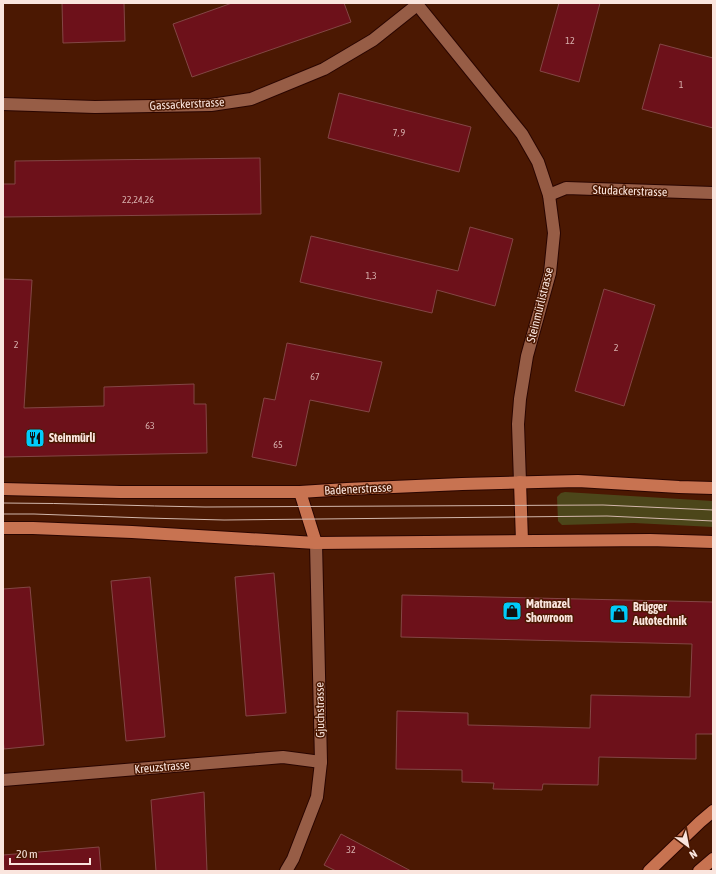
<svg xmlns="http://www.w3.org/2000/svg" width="716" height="874" font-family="'Asap Condensed',sans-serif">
	<rect width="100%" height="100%" fill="#4b1802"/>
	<!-- green -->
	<path fill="#4c461a" d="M565,492L713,501V527L634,523L562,525L558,521L557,497L561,493Z"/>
	<!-- building -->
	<g fill="#6d111a" stroke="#834645">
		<path d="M62,3H124L125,41L63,43Z"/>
		<path d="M232,3H344L351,22L192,77L173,24Z"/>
		<path d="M559,3H600L579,82L540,71Z"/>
		<path d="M660,44L713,58V128L642,109Z"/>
		<path d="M339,93L471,127L459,172L328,138Z"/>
		<path d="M260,158L261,214L3,217V184H15V161Z"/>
		<path d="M470,227L513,239L495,306L437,290L432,313L300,282L311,236L458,271Z"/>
		<path d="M3,279L32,280L24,408L104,406V387L194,384V404H206L207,453L3,457Z"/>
		<path d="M604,289L655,305L624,406L575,391Z"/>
		<path d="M287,343L382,362L369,412L310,400L296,466L252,457L264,398L275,400Z"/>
		<path d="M274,573L286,713L246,716L235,577Z"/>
		<path d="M150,577L165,737L126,741L111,581Z"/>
		<path d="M30,587L44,745L4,749L3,738V589Z"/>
		<path d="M402,595L713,602V734H696V759L599,757L598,785L543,784L542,790L493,789L494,783L462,782V770L396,769L397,711L468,713V725L590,728L591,695L690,697L692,644L401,637Z"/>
		<path d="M204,792L207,871H156L151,800Z"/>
		<path d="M341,834L411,871H336L324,865Z"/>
		<path d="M99,847L101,871H4L3,855Z"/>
	</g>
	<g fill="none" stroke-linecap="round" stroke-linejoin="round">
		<!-- minor casing -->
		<g stroke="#290500" stroke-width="14">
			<g id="minor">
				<path d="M416,3L522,134L538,162L549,195L554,233L550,273L527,356L520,399L518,424L520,482"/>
				<path d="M3,104L95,107L211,105L251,99L324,69L373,40L417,5"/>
				<path d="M549,195L566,188L713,193"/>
				<path d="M3,780L283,757L321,762"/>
				<path d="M286,871L293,859L317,797L321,762L316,543"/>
			</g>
		</g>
		<!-- major casing -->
		<g stroke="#290500" stroke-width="14">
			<g id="major">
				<path d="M520,482L522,541"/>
				<path d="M3,489L120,492H300L347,489L462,484L578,481L679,487L713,488"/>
				<path d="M300,492L316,543"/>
				<path d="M3,528H33L132,532L316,543L650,540L713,542"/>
				<path d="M649,871L700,822L713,811"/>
				<path d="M699,871L713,859"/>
			</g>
		</g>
		<!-- minor -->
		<use href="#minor" stroke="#975d46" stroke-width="12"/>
		<!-- major -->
		<use href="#major" stroke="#c87351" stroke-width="12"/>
		<!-- tram -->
		<g stroke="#d2b6ab" stroke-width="1">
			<path d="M3,503C70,503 138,506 205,507L603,505L713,510"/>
			<path d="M3,514H34L146,518L224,520L607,516L713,521"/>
		</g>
	</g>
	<!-- icons -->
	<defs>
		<g id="restaurant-square" transform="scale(1)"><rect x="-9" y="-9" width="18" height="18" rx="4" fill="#01cbf9" stroke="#4b1802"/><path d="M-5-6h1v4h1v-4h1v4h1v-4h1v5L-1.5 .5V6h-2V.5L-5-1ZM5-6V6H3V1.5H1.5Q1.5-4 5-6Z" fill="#111"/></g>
		<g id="shop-square" transform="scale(1)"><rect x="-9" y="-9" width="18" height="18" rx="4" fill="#01cbf9" stroke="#4b1802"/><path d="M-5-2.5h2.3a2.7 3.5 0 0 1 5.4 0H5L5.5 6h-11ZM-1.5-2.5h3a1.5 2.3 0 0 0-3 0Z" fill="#111"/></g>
	</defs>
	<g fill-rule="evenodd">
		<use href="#restaurant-square" x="35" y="438"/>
		<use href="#shop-square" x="512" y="611"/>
		<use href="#shop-square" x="619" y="614"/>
	</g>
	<g text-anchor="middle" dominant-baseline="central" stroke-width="3" stroke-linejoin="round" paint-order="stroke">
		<!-- number labels -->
		<g font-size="10" fill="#d7b0ad">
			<text x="570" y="40">12</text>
			<text x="681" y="84">1</text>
			<text x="399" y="132">7, 9</text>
			<text x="138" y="199">22,24,26</text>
			<text x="371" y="275">1,3</text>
			<text x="16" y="344">2</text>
			<text x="616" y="347">2</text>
			<text x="315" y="376">67</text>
			<text x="150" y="425">63</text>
			<text x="278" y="444">65</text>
			<text x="351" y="849">32</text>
		</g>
		<!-- street labels -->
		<g font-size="12" fill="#fae5de" stroke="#4b1802">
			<text transform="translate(187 104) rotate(-3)">Gassackerstrasse</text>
			<text transform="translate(630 191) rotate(2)">Studackerstrasse</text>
			<text transform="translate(540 305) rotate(-76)">Steinmürlistrasse</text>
			<text transform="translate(358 489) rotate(-3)">Badenerstrasse</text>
			<text transform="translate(320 710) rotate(-91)">Gjuchstrasse</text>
			<text transform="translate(162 767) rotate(-5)">Kreuzstrasse</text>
		</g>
		<!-- poi labels -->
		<g font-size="12" font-weight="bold" fill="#fae5de" stroke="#4b1802" text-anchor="start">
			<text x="49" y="438">Steinmürli</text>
			<text x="526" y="604">Matmazel<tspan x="526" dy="14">Showroom</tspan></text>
			<text x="633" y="607">Brügger<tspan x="633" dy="14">Autotechnik</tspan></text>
		</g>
	</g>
	<!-- border -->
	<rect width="716" height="874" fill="none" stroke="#fae5de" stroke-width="8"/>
	<!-- north arrow -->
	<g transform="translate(688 846) rotate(148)" stroke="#4b1802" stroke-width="3" paint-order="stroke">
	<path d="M0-3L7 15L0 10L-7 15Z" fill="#fae5de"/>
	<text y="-6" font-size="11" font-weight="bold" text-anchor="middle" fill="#fae5de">N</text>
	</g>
	<!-- scale -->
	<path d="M10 858v6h80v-6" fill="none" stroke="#fae5de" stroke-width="2"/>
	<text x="16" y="858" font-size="12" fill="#fae5de" stroke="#4b1802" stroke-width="3" paint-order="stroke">20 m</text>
</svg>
